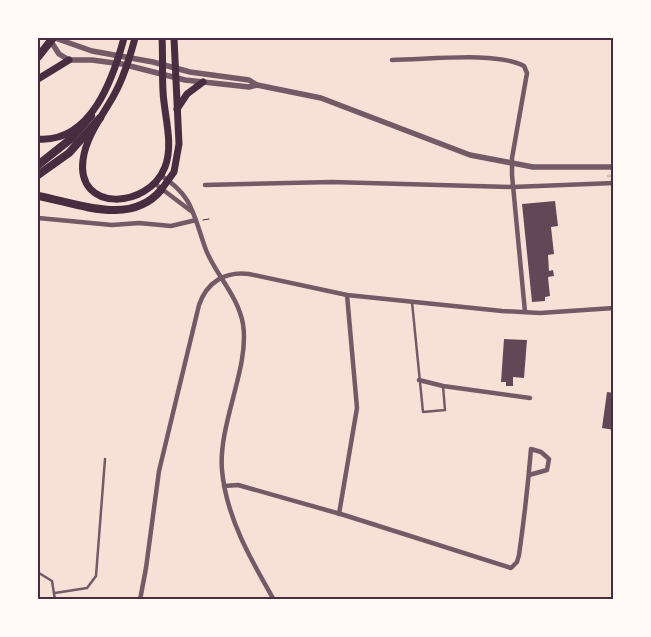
<svg xmlns="http://www.w3.org/2000/svg" width="651" height="637" font-family="Raleway,sans-serif">
	<rect width="100%" height="100%" fill="#f7e1d7"/>
	<g fill="none" stroke-linecap="round" stroke-linejoin="round">
		<!-- stream -->
		<path stroke="#dcb8b0" stroke-width="2.5" d="M608,176H614"/>
	</g>
	<!-- building -->
	<g fill="#644757">
		<rect x="611" y="144" width="3" height="13"/>
		<path d="M555,201L558,226L551,227L554,254L548,255L549,271L553,270L554,276L548,277L550,296L545,297V301L532,302L522,204Z"/>
		<path d="M504,339L527,340L524,378L513,377V386H506V382H501Z"/>
		<path d="M607,392L614,393V430L602,428Z"/>
	</g>
	<g fill="none" stroke-linecap="round" stroke-linejoin="round">
		<!-- path -->
		<path stroke="#4a2c40" stroke-width="1" d="M203,220L209,219"/>
		<!-- service -->
		<g stroke="#755966" stroke-width="2.5">
			<path d="M412,302L423,412L445,410L443,386"/>
			<path d="M39,573L52,581L55,600"/>
			<path d="M55,593L87,588L96,576L105,459"/>
		</g>
		<!-- minor -->
		<g stroke="#755966" stroke-width="4.5">
			<path d="M392,60C426,60 496,51 524,66L527,73L512,158V175L525,312"/>
			<path d="M160,175C194,196 193,215 206,250C216,275 238,296 243,324C250,367 218,424 222,470C226,517 251,560 274,600"/>
			<path d="M154,183L191,211"/>
			<path d="M205,185L332,182L513,187L614,183"/>
			<path d="M38,218L112,225L139,223L171,226L196,220"/>
			<path d="M419,380L443,386L530,398"/>
			<path d="M224,486L238,485L344,515L511,568L517,562L519,555C524,520 528,485 531,449L541,452L549,459L547,470L529,475"/>
			<path d="M339,514L357,408L347,295"/>
			<path d="M140,600L146,568L159,471L199,305C207,282 225,271 249,274L347,295L502,311L540,313L614,308"/>
		</g>
		<!-- tertiary -->
		<g stroke="#755966" stroke-width="5.5">
			<path d="M55,38L92,51L153,62L190,72L249,80L257,85L321,98L470,155L533,167H614"/>
			<path d="M50,40L59,54L69,60H92L122,64L185,80L249,87L257,85"/>
		</g>
		<!-- primary -->
		<g stroke="#4a2c40" stroke-width="7">
			<path d="M135,38C130,57 124,77 114,95C103,115 86,136 83,160C76,212 148,210 165,167C174,144 164,115 163,91C162,73 163,55 162,38"/>
			<path d="M38,79L69,60"/>
			<path d="M177,109L187,94L203,82"/>
			<path d="M38,139C91,143 113,79 124,38"/>
			<path d="M161,190L174,172L179,144L174,38"/>
		</g>
		<!-- trunk -->
		<g stroke="#4a2c40" stroke-width="8">
			<path d="M38,57L53,38"/>
			<path d="M38,165L72,138L91,116"/>
			<path d="M38,175L69,153L100,118"/>
			<path d="M38,196C77,203 130,227 161,190"/>
		</g>
	</g>
	<!-- border -->
	<rect width="651" height="637" fill="none" stroke="#fffaf5" stroke-width="78"/>
	<rect x="39" y="39" width="573" height="559" fill="none" stroke="#4a2c40" stroke-width="2"/>
</svg>
